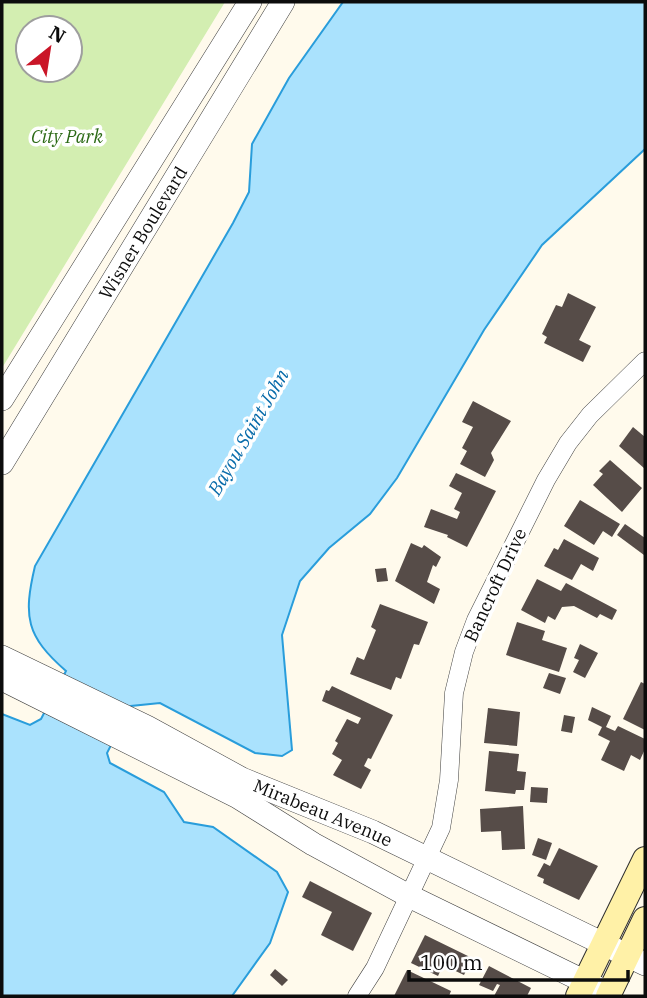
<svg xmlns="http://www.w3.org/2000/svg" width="647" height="998" font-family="'IBM Plex Serif',serif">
	<rect width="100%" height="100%" fill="#fffaec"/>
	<!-- green -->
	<path fill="#d3eeb1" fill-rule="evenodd" d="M2,2H225L2,368ZM28,28H70V70H28Z"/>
	<!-- water -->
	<path fill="#aae2fd" stroke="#299ddb" stroke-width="2" d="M343,2H645V149L542,245L484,330L397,478L370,514L329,548L300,581L282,635L292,750L282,756L255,753L160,703L131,706L107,753L110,763L164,792L184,822L213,827L277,872L288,892L270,943L232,996H2V714L30,725L41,719L66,671C26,636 23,617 35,566L233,223L249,192L252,144L289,78Z"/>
	<!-- building -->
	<g fill="#564c48">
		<path d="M568,293L596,307L579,340L591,346L583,362L544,343L547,337L542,334L556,305L562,307Z"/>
		<path d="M473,401L511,421L491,453L494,460L485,477L460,464L467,451L462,448L473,427L462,422Z"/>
		<path d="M633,427L645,437V469L619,446Z"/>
		<path d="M610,460L642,488L622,512L593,485L603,474L599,471Z"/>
		<path d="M456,473L496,491L467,547L447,537L448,535L424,527L431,509L457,519L460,512L454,509L462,493L449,486Z"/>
		<path d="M580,500L620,524L612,537L603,531L594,545L564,526Z"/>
		<path d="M625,524L645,538L644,555L617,535Z"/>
		<path d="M564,539L599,558L593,571L581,564L572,580L544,566L554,548L558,550Z"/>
		<path d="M411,543L422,548L424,545L441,557L436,567L433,565L427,582L440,589L434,604L395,581Z"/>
		<path d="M386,568L388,581L377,582L375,569Z"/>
		<path d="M537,579L561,591L566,583L617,610L612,620L600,614L597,618L574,606L562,607L555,620L548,616L545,623L521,610Z"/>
		<path d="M380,604L428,622L419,645L414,644L401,679L396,677L391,690L350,674L357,657L364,660L376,630L371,627Z"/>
		<path d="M517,622L545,631L542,640L567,648L559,672L506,655Z"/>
		<path d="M580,644L598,653L585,678L573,672L579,660L574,658Z"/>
		<path d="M549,673L566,678L560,694L543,688Z"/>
		<path d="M641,682L645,684V730L623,719Z"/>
		<path d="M332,686L393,715L371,759L368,758L364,766L371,770L361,789L333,775L342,760L332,754L338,743L335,741L347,719L358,724L361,718L322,701L326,690L329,691Z"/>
		<path d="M592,707L611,716L606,727L615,731L618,726L645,739V749L640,760L631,755L624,771L601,760L610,741L598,735L602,727L588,720Z"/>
		<path d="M488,708L520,712L517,746L484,743Z"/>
		<path d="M564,715L575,717L572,733L561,731Z"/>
		<path d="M489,751L519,754L517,771L526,772L524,790H516L515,794L485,791Z"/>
		<path d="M531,787L548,788L547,803L530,802Z"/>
		<path d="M523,806L525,849L502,850L501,831L481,832L480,809Z"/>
		<path d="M538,838L552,843L546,860L532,855Z"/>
		<path d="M559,848L598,866L579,900L543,883L544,879L537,876L544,863L550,866Z"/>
		<path d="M310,881L372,913L353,951L321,935L332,912L302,897Z"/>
		<path d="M425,935L472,958L464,975L443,965L438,976L411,963Z"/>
		<path d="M489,966L531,988L527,996H494L500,985L497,984L493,991L479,985Z"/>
		<path d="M275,969L288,980L282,986L270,975Z"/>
		<path d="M407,970L451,991L449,996H394Z"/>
	</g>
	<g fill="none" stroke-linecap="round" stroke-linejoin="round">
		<!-- minor casing -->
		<g stroke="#3f3f3f" stroke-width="19">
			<path id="minor" d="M357,996L375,968L441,828L449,780L454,693L464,652L476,620L546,480L568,443L590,415L645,361"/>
		</g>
		<!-- tertiary casing -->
		<g stroke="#3f3f3f" stroke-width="24">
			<g id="tertiary">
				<path d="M2,399L250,2"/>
				<path id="s1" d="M2,463L283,2"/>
				<path id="s2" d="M2,657L147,727L242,779L373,832L645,964"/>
				<path d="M2,679L238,797L313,844L409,896L602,990"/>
			</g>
		</g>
		<!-- secondary casing -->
		<g stroke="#2e2e2e" stroke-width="26">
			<g id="secondary">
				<path d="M578,996L645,859"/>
				<path d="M608,996L645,919"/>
			</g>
		</g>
		<!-- minor -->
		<use href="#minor" stroke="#fff" stroke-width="18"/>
		<!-- tertiary -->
		<use href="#tertiary" stroke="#fff" stroke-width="23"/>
		<!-- secondary -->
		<use href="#secondary" stroke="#fff1a7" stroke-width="24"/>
	</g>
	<g text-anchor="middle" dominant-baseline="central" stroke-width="7" stroke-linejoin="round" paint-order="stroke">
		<!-- park labels -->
		<g font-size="18" font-style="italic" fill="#2c6a16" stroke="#fff">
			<text x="67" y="136">City Park</text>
		</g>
		<!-- street labels -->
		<g font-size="18" fill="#0c0c0c" stroke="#fff">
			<text stroke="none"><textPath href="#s1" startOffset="270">Wisner Boulevard</textPath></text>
			<text transform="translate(495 585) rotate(-65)">Bancroft Drive</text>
			<text stroke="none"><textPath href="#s2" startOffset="357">Mirabeau Avenue</textPath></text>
		</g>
		<!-- water labels -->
		<g font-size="19" font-style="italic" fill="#096caa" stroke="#fff">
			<text transform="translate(248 432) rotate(-60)">Bayou Saint John</text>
		</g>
	</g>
	<!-- border -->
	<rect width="647" height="998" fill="none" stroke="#0c0c0c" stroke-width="7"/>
	<!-- north arrow -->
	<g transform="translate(49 49) rotate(30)"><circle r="33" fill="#ffffff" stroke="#9e9e9e" stroke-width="2"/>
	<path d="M0-5L12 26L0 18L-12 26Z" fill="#ca1628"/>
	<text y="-10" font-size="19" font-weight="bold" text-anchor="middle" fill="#0c0c0c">N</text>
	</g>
	<!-- scale -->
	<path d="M409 970v10h219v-10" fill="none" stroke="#0c0c0c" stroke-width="3.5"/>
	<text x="420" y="970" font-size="21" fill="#0c0c0c" stroke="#ffffff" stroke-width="5" paint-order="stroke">100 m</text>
</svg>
